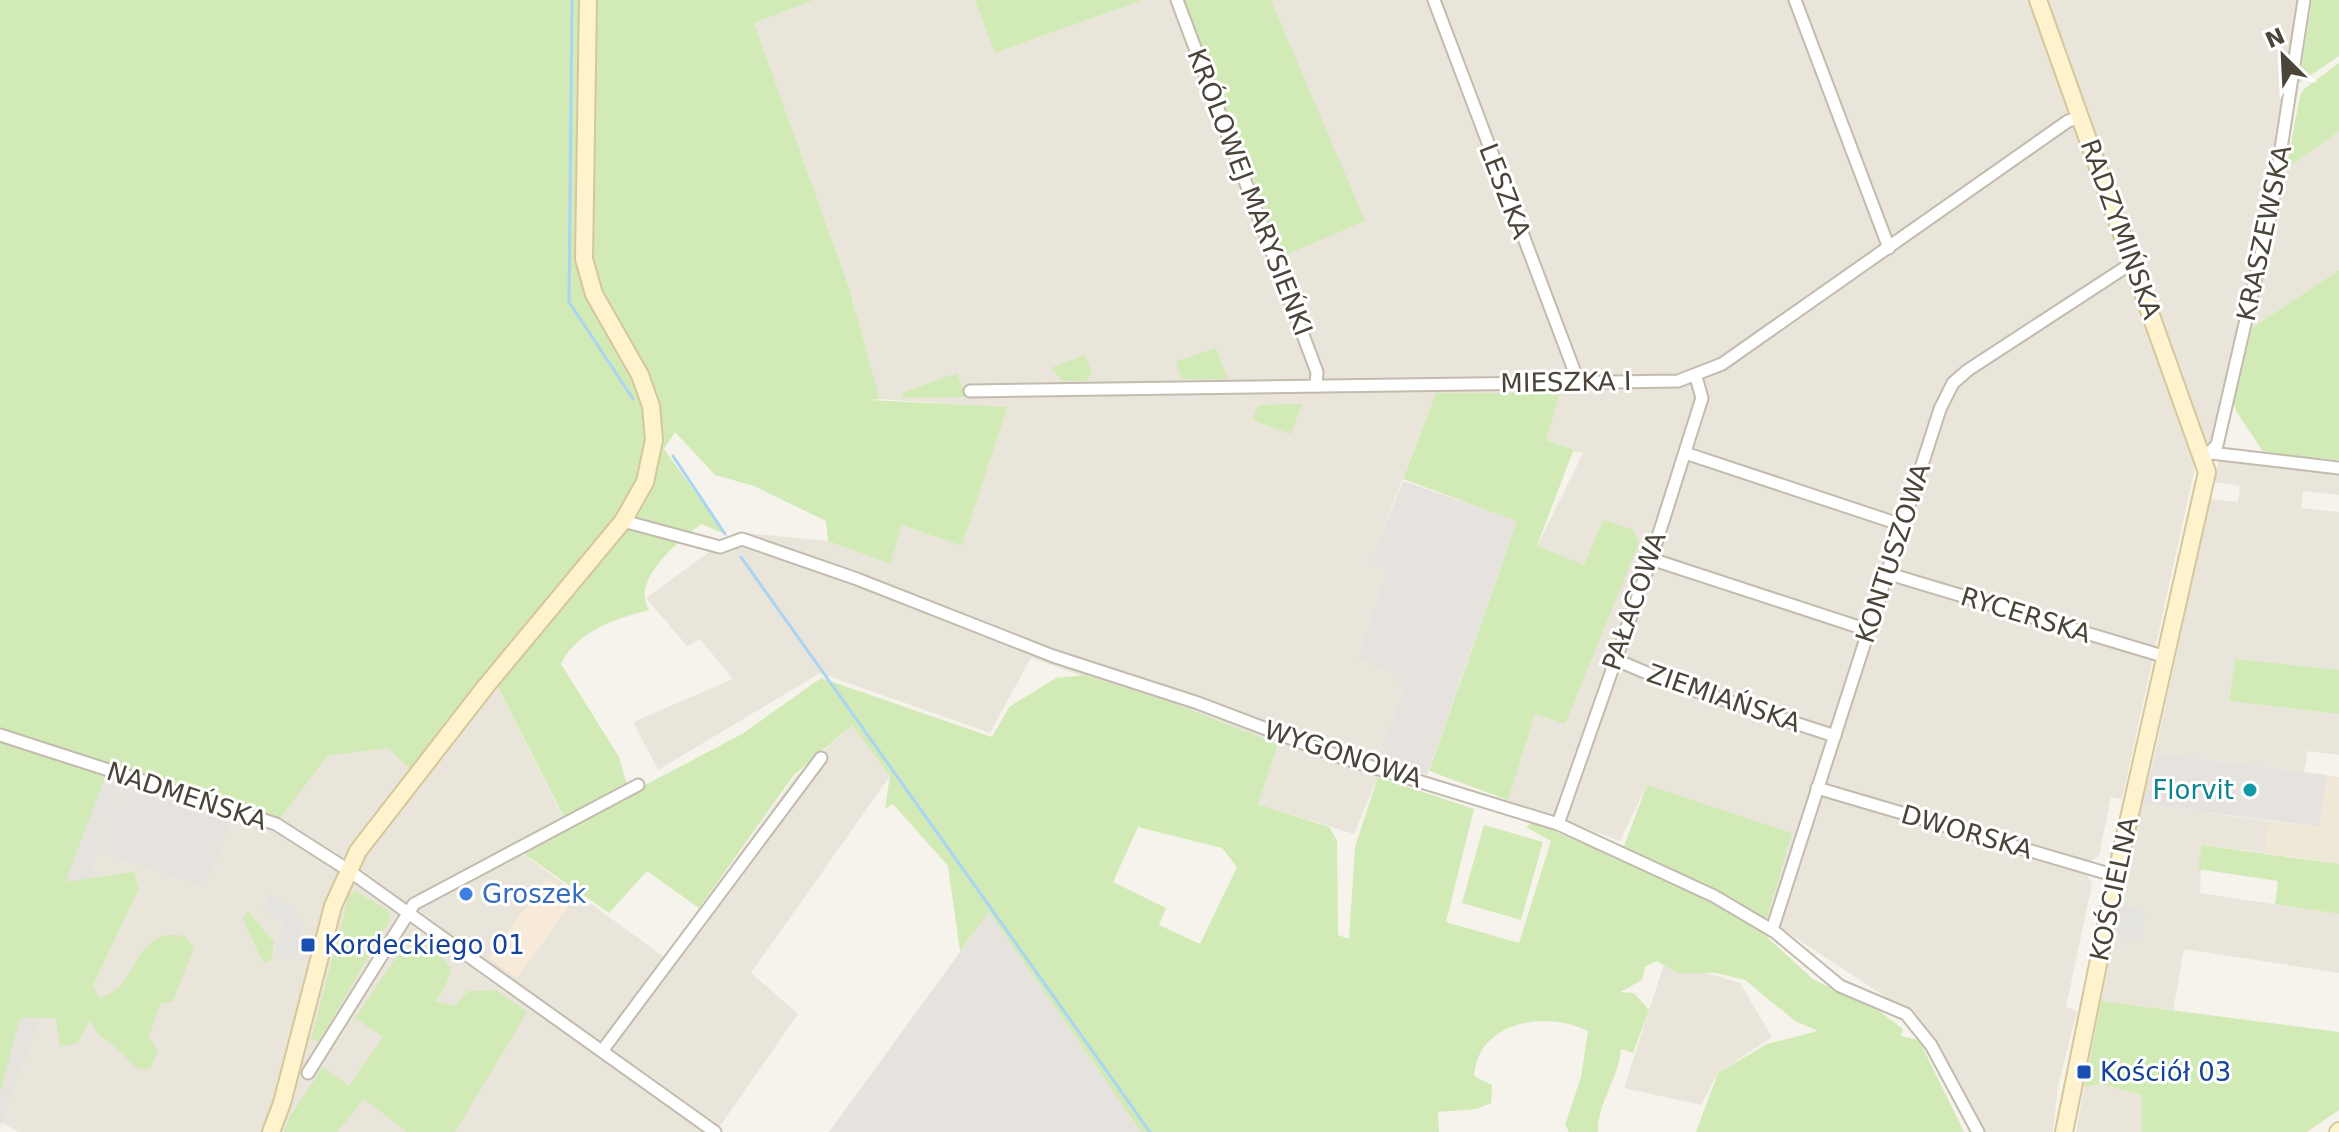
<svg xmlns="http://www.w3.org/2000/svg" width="2339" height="1132" font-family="'DejaVu Sans',sans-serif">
	<rect width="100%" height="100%" fill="#f6f3ec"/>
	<!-- residential -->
	<g fill="#eae5da">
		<path d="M814,0H975L996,53L1143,0H1184L1284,255L1364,221L1271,0H2304L2289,104L2211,453L2195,467L2122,799L2111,797L2099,856L2092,860L2088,877L2092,884L2066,1007L2077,1011L2058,1087L2053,1132H1985L1922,1021L1767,919L1792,833L1647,785L1620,841L1508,800L1535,714L1565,724L1584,566L1537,546L1583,453L1546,440L1560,393H1436L1369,565L1386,571L1357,659L1403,676L1404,690L1376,760L1378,777L1354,834L1258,804L1278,744L1031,658L990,733L820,673L658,770L633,722L733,679L700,639L687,646L646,598L737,532L828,541L889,564L902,525L962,546L1008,408L880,399L849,286L754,23Z"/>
		<path d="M2339,131V270L2252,328L2286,169Z"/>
		<path d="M2219,459L2339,474V495L2303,491L2301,508L2339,512V670L2235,660L2229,701L2339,714V755L2308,751L2304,772L2155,753L2210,499L2238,502L2240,486L2214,482Z"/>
		<path d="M490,671L567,825L519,851L664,957L795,777L852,725L890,776L751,973L798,1014L716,1132H19L0,1122L20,1018H56L93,985L139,889L65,883L108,770L276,824L326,756L388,748L412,771Z"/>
		<path d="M2142,804L2269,821L2265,853L2202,845L2200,893L2339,914V973L2184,949L2173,1010L2101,1001Z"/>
		<path d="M1665,961L1740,983L1772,1037L1718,1073L1701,1105L1624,1088Z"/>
		<path d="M2101,1084L2142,1095V1132H2076L2084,1087Z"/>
	</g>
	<!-- commercial -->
	<path fill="#f7ead8" d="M547,878L575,898L517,978L489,958Z"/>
	<!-- industrial -->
	<g fill="#e6e2dd">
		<path d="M1403,481L1517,520L1427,775L1376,760L1404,690L1399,688L1402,676L1357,659L1386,571L1369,565Z"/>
		<path d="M0,744L121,786L0,1127Z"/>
		<path d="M2155,753L2327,775L2320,827L2142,804Z"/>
		<path d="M123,785L230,821L206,887L100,852Z"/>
		<path d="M989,912L1141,1132H829Z"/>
	</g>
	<!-- education -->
	<path fill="#efe8d6" d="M2327,775L2339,777V864L2265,853L2269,821L2320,827Z"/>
	<!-- green -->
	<g fill="#d2eab5" fill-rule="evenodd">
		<path d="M0,0H814L754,23L849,287L880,399L870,400L1008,407L962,546L902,525L890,564L828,541L826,521L754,486L715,475L675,432L664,449L725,534L701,524C678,542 630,580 649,610C615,619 577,631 561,664L619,757L627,785L565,819L490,671L412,771L388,748L327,756L276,824L108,770L65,882L134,872L139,889L93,985L99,998C141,989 129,927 185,936L194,948L173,1001L160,1004L149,1036L158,1051L150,1069C134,1070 133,1065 124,1055C111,1040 97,1040 90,1019L78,1043L60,1047L56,1018H20L0,1093Z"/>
		<path d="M975,0H1143L995,53Z"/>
		<path d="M1184,0H1271L1365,221L1283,256Z"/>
		<path d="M2312,0H2339V56L2299,83Z"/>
		<path d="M2339,63V131L2286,169L2300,96L2304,89Z"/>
		<path d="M2339,270V460L2264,453L2236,411L2234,403L2252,328Z"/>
		<path d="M1216,348L1228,379H1182L1176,362Z"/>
		<path d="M1085,355L1092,373L1086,381H1063L1051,368Z"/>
		<path d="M957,373L966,397L904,398L902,393Z"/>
		<path d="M1436,393H1560L1546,440L1583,453L1573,451L1537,546L1584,565L1603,520L1633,530L1639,543L1565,724L1535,714L1508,800L1429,771L1517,521L1403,479Z"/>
		<path d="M1302,404L1291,434L1252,420L1259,405Z"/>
		<path d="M2235,659L2339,670V714L2229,701Z"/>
		<path d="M1085,675L1175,704L1278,744L1258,804L1329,827L1337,840L1338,935L1349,939L1355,847L1378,777L1474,809L1446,922L1519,943L1551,841L1526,827L1533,822L1582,843L1624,846L1647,785L1792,833L1767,919L1757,928L1814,980L1875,1008L1903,1029L1901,1036L1919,1040L1964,1132H1696L1718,1073L1767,1044L1818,1031L1795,1021L1745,980L1717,973H1678L1657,961L1645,967L1642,980L1620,992L1634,993L1649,1010L1633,1053L1621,1049C1619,1079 1597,1103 1598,1132H1569L1565,1125L1581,1077L1588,1031C1546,1010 1478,1021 1474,1076L1492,1085L1491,1103L1476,1109L1438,1112L1439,1132H1141L989,912L960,951L948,866L893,804L885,809L890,776L852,725L793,776L699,908L647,871L609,913L520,851L742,734L821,678L992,737L1009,707L1056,678ZM1138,827L1222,848L1237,867L1200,944L1159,925L1166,908L1113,882Z"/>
		<path d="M1484,825L1543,842L1521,920L1462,903Z"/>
		<path d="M2202,845L2339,864V914L2275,904L2278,881L2198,869Z"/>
		<path d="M355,891L389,911L391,918L319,1041L311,1040L349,895Z"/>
		<path d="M248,911L274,942L271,960L267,963L263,962L243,919Z"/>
		<path d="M422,943L436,949L451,969L445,987L435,1001L455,1006L468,991L496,990L527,1012L455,1132H407L364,1099L337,1132H284L289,1118L323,1067L349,1086L383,1037L355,1018L397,956Z"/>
		<path d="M2101,1001L2339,1032V1110L2307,1132H2142V1095L2101,1084L2084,1087Z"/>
	</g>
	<!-- parking -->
	<g fill="#e5e3e0">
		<path d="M271,894L293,907L302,922L303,932L292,961L275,953L284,925L281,920L262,909Z"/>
		<path d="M2120,906L2146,911L2141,940L2115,935Z"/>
	</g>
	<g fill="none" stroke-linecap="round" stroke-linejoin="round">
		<!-- stream -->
		<g stroke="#a9d4f2" stroke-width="3">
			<path d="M572,0L569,302L633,399"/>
			<path d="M673,456L725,534"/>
			<path d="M741,557L1150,1132"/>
		</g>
		<!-- street casing -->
		<g stroke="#c2bbae" stroke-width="15">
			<g id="street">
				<path d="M1177,0L1317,372L1316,386"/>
				<path d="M1434,0L1574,370V382"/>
				<path d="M1795,0L1889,248"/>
				<path d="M970,391L1678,381L1722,364L2068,121L2081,117"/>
				<path d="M1685,453L1902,525"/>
				<path d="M2211,453L2339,468"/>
				<path d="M2203,459L2217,445L2272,207L2304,0"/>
				<path d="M623,521L720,547L742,539L857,579L1053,656L1198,703L1340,757L1558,824L1714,896L1775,932L1840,986L1906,1014L1931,1045L1978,1132"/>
				<path d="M1651,559L1868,630"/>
				<path d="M1886,573L2166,657"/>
				<path d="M1614,659L1666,681L1835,736"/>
				<path d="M0,735L276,824L348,870L715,1132"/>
				<path d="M1817,788L2116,876"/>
				<path d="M1558,824L1651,559L1702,398L1696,377"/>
				<path d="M1772,930L1940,409L1953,383L1968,370L2132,263"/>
				<path d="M602,1051L821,758"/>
				<path d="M308,1073L414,904L638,785"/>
			</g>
		</g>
		<!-- secondary casing -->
		<g stroke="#d6c79b" stroke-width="20">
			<g id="secondary">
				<path d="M2038,0L2207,472L2116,876L2064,1132"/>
				<path d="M271,1132L282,1103L333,906L358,851L486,686L623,521L645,482L654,440L651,406L640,375L594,294L584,259L588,0"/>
				<path d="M2338,1132L2339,1131"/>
			</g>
		</g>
		<!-- street -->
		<use href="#street" stroke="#fff" stroke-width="11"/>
		<!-- secondary -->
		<use href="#secondary" stroke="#fff3cd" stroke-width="16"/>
	</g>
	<!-- markers -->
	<circle fill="#0f9aa8" stroke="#fff" stroke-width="3" cx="2250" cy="790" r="8"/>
	<circle fill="#3f7fe0" stroke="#fff" stroke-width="3" cx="466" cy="894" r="8"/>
	<g fill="#1a4fb4" stroke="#fff" stroke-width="3">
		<rect x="300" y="937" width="16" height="16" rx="4"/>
		<rect x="2076" y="1064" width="16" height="16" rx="4"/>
	</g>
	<g text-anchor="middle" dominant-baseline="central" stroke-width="6" stroke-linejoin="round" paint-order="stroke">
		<!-- street labels -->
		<g font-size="26" fill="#4b4439" stroke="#fff">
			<text transform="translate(1505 191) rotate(69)">LESZKA</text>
			<text transform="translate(1250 192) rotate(69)">KRÓLOWEJ MARYSIEŃKI</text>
			<text transform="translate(2121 229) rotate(70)">RADZYMIŃSKA</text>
			<text transform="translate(2264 233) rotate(-78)">KRASZEWSKA</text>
			<text transform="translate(1566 382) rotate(-1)">MIESZKA I</text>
			<text transform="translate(1893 553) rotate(-72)">KONTUSZOWA</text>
			<text transform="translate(1634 601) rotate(-71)">PAŁACOWA</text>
			<text transform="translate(2026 615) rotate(17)">RYCERSKA</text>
			<text transform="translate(1724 698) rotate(19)">ZIEMIAŃSKA</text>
			<text transform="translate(1343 754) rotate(18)">WYGONOWA</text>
			<text transform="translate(187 796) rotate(18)">NADMEŃSKA</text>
			<text transform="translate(1967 832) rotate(16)">DWORSKA</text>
			<text transform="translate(2114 889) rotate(-78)">KOŚCIELNA</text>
		</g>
		<!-- culture labels -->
		<g font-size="26" fill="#0d838f" stroke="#fff" text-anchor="end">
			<text x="2234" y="790">Florvit</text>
		</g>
		<!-- shop labels -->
		<g font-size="26" fill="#366cbe" stroke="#fff" text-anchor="start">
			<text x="482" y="894">Groszek</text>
		</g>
		<!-- transit labels -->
		<g font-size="26" fill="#164399" stroke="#fff" text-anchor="start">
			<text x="324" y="945">Kordeckiego 01</text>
			<text x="2100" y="1072">Kościół 03</text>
		</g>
	</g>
	<!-- north arrow -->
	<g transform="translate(2283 56) rotate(336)" stroke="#ffffff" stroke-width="6" paint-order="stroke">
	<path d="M0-6L14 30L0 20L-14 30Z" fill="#4b4439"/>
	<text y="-12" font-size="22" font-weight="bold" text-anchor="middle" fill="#4b4439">N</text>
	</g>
</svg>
